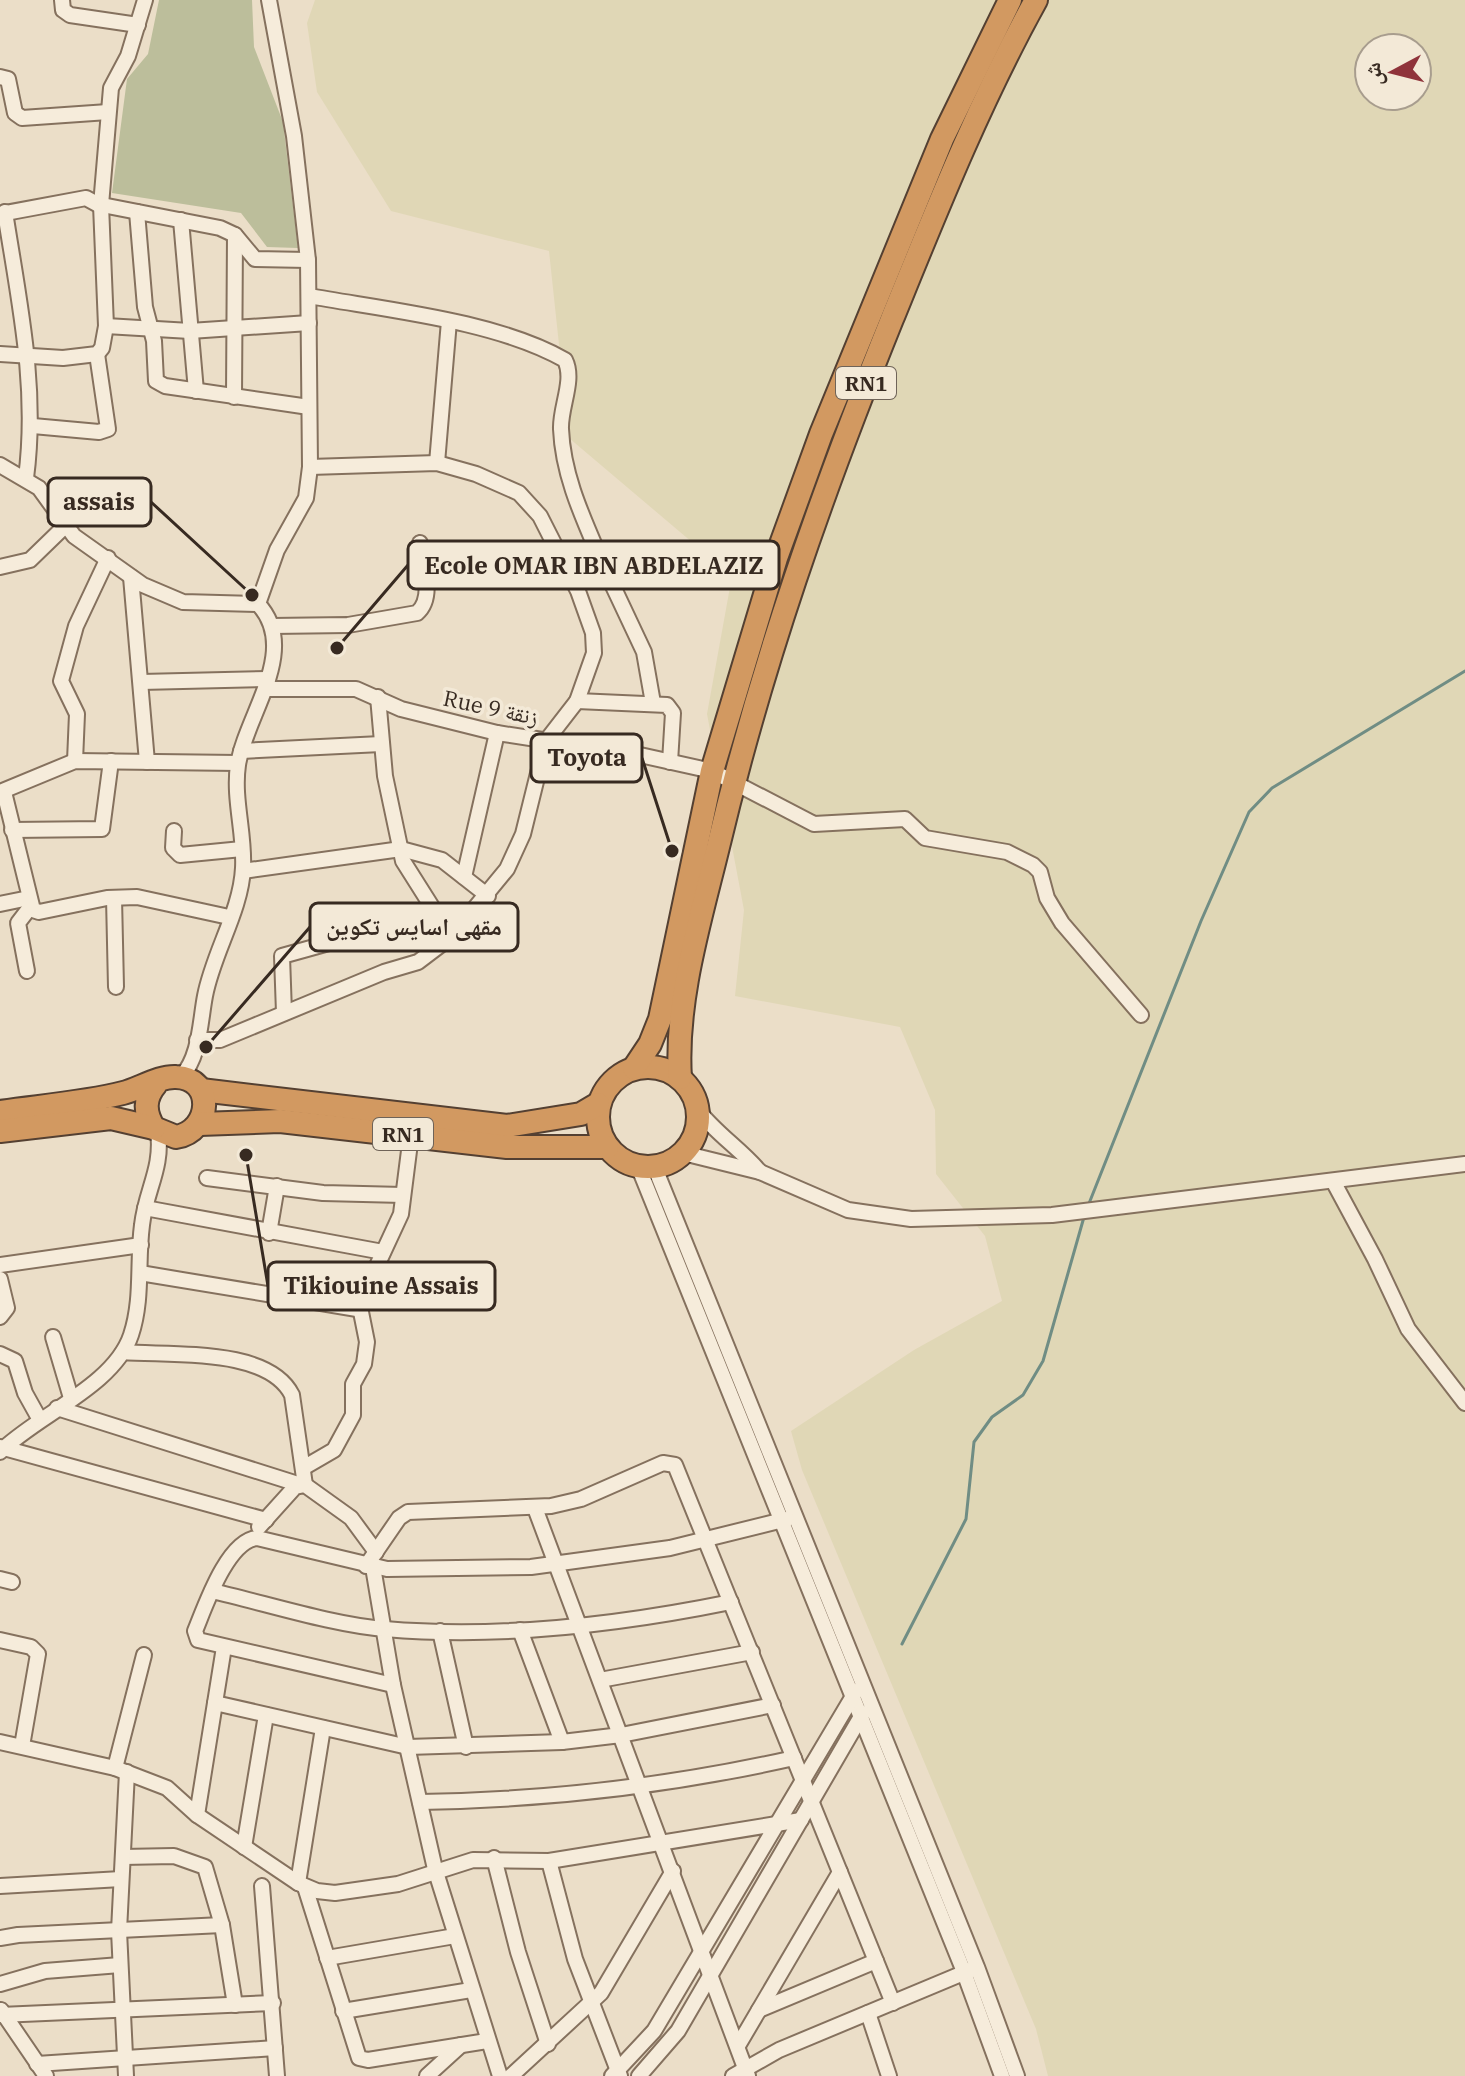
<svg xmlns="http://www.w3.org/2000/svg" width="1465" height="2076" font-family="'IBM Plex Serif','Noto Naskh Arabic',serif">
	<rect width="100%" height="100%" fill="#ebdec8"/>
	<!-- farmland -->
	<path fill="#e0d7b6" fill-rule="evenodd" d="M315,0H1465V2076H1048L1036,2029L802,1470L791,1431L914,1350L1002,1301L985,1236L936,1174L935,1110L900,1027L735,996L744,910L707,714L732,576L569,438L549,251L391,211L317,92L307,23ZM1369,48H1417V96H1369Z"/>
	<!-- cemetery -->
	<path fill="#bcbe9b" d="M159,0H252L254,47L283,122L298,248L267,247L241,213L112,193L127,79L148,54Z"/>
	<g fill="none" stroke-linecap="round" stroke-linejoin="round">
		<!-- stream -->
		<g stroke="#708d84" stroke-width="3">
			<path d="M1088,1206L1201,921L1249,812L1272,788L1465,671"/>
			<path d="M902,1644L966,1519L974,1442L992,1417L1023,1395L1043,1361L1084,1217"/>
		</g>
		<!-- minor casing -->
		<g stroke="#85715e" stroke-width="18">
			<g id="minor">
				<path d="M62,0L63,10L70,15L138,25"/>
				<path d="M0,77L8,79L15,113L22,118L108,112"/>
				<path d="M5,212C19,302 38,387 26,478"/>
				<path d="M137,212L145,307L154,341L156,381L165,386L309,407"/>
				<path d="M0,214L86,198L97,204L220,228L235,235L255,259L308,260"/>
				<path d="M181,220L196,391"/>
				<path d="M309,296C387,310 497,321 565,360C575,380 560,407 561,429C563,478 585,522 604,567L572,581"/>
				<path d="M106,326L190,331L309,323"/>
				<path d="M0,354L63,358L97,354L102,348L106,326L101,205L111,88L128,56L145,0"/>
				<path d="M234,397L235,235"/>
				<path d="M33,426L99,432L108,429L97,354"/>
				<path d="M437,463L449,321"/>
				<path d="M0,465L39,488L74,536L143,585L183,602L258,604C301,650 245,716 238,765C233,799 245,834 243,868C241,911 213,953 205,996C200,1022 200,1057 181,1077"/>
				<path d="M0,567L30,560L64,527"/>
				<path d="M604,567L644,652L653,703"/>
				<path d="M131,577L147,762"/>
				<path d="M258,604L277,550L306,498L310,467L308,260L294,136L269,0"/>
				<path d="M272,626L348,625L417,613C435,598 423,564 420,543"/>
				<path d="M141,682L268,679"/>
				<path d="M265,689H356L401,709L497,733L640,755L712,771L814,824L905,819L925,838L1007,852L1033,865L1040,872L1047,898L1062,923L1141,1015"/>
				<path d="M378,697L385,776L403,861L451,937"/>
				<path d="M577,701L667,705L673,713L670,762"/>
				<path d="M241,751L381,744"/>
				<path d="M75,761L77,714L61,681L76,626L108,558"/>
				<path d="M0,792L75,761L238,763"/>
				<path d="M4,792L33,910L39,912L107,898L137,897L229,917"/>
				<path d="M12,830L102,829L111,761"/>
				<path d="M174,831L173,848L180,855L242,849"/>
				<path d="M243,871L401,849L442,860L488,896"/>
				<path d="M464,877L497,733"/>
				<path d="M114,898L116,987"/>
				<path d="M0,904L29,898"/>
				<path d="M27,971L18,923L31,906"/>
				<path d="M284,1013L282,956L379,929"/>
				<path d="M197,1040H220L384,972L418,962L451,937L507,869L523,834L546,741L577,701L594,653L593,633L578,591L540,516L519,493L476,474L437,463L310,467"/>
				<path d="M697,1109C716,1134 741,1149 760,1172"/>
				<path d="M683,1153L760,1172L848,1210L911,1219L1052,1215L1465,1164"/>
				<path d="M638,1166L962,1967L1002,2076"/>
				<path d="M655,1168L977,1967L1017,2076"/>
				<path d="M207,1178L323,1193L403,1195"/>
				<path d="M1333,1181L1375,1259L1408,1329L1465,1403"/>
				<path d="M145,1208L383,1252"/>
				<path d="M269,1233L277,1186"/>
				<path d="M0,1265L141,1245"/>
				<path d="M140,1273L357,1309L401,1214L411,1135"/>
				<path d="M0,1279L7,1308L0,1317"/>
				<path d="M53,1337L71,1398"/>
				<path d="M123,1352C171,1356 268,1347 292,1395L305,1485"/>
				<path d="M0,1354L15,1361L25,1393L40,1420"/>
				<path d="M57,1408L301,1485"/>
				<path d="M0,1447L266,1520"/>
				<path d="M0,1452C37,1415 114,1386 131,1335C143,1299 137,1262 142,1225C146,1189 163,1169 158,1131"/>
				<path d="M303,1468L334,1450L353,1415V1384L364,1364L367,1342L360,1307"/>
				<path d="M535,1508L748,2076"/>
				<path d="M259,1527L295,1487L305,1485L351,1518L376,1552"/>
				<path d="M366,1566L399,1518L408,1512L551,1506L581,1499L663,1463L675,1465L893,2003"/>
				<path d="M373,1567L393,1685L435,1869L500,2076"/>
				<path d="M0,1579L12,1582"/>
				<path d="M212,1591C265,1603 333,1625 385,1629C500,1639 618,1625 731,1602"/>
				<path d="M520,1630L562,1742"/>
				<path d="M440,1631L466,1747"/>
				<path d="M0,1640L31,1647L38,1654L22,1746"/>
				<path d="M600,1680L752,1652"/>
				<path d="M393,1685L198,1640L195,1631C205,1607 227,1541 257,1538L387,1569L531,1567L670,1548L787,1519"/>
				<path d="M215,1703L408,1747L562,1742L621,1735L773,1705"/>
				<path d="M0,1742L115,1768L167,1788L197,1815L298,1883L317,1891L335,1893L398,1884L473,1860L549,1861L801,1820"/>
				<path d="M115,1768L144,1655"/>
				<path d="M420,1802C547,1800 670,1786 794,1758"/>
				<path d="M197,1815L224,1647"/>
				<path d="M244,1847L266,1715"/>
				<path d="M123,1857L174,1856L205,1867L222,1925L235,2005"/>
				<path d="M494,1858L518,1952L548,2044"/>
				<path d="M549,1861L575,1959L620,2076"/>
				<path d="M298,1883L323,1728"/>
				<path d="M0,1886L121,1879"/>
				<path d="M262,1886L277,2076"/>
				<path d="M305,1887L359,2058L368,2060L487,2041"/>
				<path d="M0,1938L18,1935L222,1925"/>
				<path d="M327,1958L455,1936"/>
				<path d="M0,1984L45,1971L120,1965"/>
				<path d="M1,2010L46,2076"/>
				<path d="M759,2010L876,1961"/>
				<path d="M343,2011L471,1990"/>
				<path d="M868,2013L889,2076"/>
				<path d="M0,2015L273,2003"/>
				<path d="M739,2044L840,1872"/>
				<path d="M37,2064L275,2048"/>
				<path d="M126,2076L119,1931L127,1772"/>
				<path d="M427,2076L461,2045"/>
				<path d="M511,2076L601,1993L673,1871"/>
				<path d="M612,2076L654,2031L856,1691"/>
				<path d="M639,2076L678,2031L863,1713"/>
				<path d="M733,2076L779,2050L973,1969"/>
			</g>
		</g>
		<!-- highway casing -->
		<g stroke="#544032" stroke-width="26">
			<g id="highway">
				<circle cx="648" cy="1117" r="50"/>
				<path d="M634,1068L650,1044L660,1019L712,771L776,558L821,434L942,139L1010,0"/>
				<path d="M680,1078C675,1001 700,921 718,847C762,662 821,495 892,319C936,211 979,103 1036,0"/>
				<path d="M201,1090L507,1126L581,1114L598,1104"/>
				<path d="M0,1112C41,1106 83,1103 123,1093C139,1089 159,1076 176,1077C215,1078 212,1131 176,1137L154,1128C144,1112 144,1098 156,1084"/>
				<path d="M200,1124L280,1121L507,1147H607"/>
				<path d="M0,1131L111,1118L154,1128"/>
			</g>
		</g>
		<!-- minor -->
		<use href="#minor" stroke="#f6ecdb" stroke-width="14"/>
		<!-- highway -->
		<use href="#highway" stroke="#d29961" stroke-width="22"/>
	</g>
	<g text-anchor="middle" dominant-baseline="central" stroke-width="7" stroke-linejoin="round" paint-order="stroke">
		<!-- shield labels -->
		<g fill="#f3e9d7" stroke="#6f6358" stroke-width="2">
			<rect x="836" y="367" width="60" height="32" rx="6"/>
			<rect x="373" y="1118" width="60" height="32" rx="6"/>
		</g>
		<g font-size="20" font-weight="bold" fill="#372a21">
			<text x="866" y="383">RN1</text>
			<text x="403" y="1134">RN1</text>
		</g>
		<!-- street labels -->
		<g font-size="22" fill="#372a21" stroke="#f3e9d7">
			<text transform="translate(491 707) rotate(12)">Rue 9 زنقة</text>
		</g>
	</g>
	<!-- callouts -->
	<path fill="none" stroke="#372a21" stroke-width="3" d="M252 595L151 502M337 648L408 565M672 851L642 758M206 1047L310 927M246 1155L268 1286"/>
	<g fill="#372a21" stroke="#f3e9d7" stroke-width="3">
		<circle cx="252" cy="595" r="8"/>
		<circle cx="337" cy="648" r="8"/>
		<circle cx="672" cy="851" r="8"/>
		<circle cx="206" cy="1047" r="8"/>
		<circle cx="246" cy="1155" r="8"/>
	</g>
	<g fill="#f3e9d7" stroke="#372a21" stroke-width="3">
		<rect x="48" y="478" width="103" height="48" rx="8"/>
		<rect x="408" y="541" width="371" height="48" rx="8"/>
		<rect x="531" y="734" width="111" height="48" rx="8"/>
		<rect x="310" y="903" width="208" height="48" rx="8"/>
		<rect x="268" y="1262" width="227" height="48" rx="8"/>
	</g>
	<g font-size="24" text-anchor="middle" font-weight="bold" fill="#372a21">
		<text x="99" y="510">assais</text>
		<text x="594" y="574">Ecole OMAR IBN ABDELAZIZ</text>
		<text x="587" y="766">Toyota</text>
		<text x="414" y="935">مقهى اسايس تكوين</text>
		<text x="381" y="1294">Tikiouine Assais</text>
	</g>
	<!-- north arrow -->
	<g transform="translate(1393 72) rotate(263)"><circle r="38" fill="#f3e9d7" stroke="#a89d8e" stroke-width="2"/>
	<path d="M0-6L14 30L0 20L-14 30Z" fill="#8f333a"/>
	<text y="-12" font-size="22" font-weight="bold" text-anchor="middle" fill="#372a21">ش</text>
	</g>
</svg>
